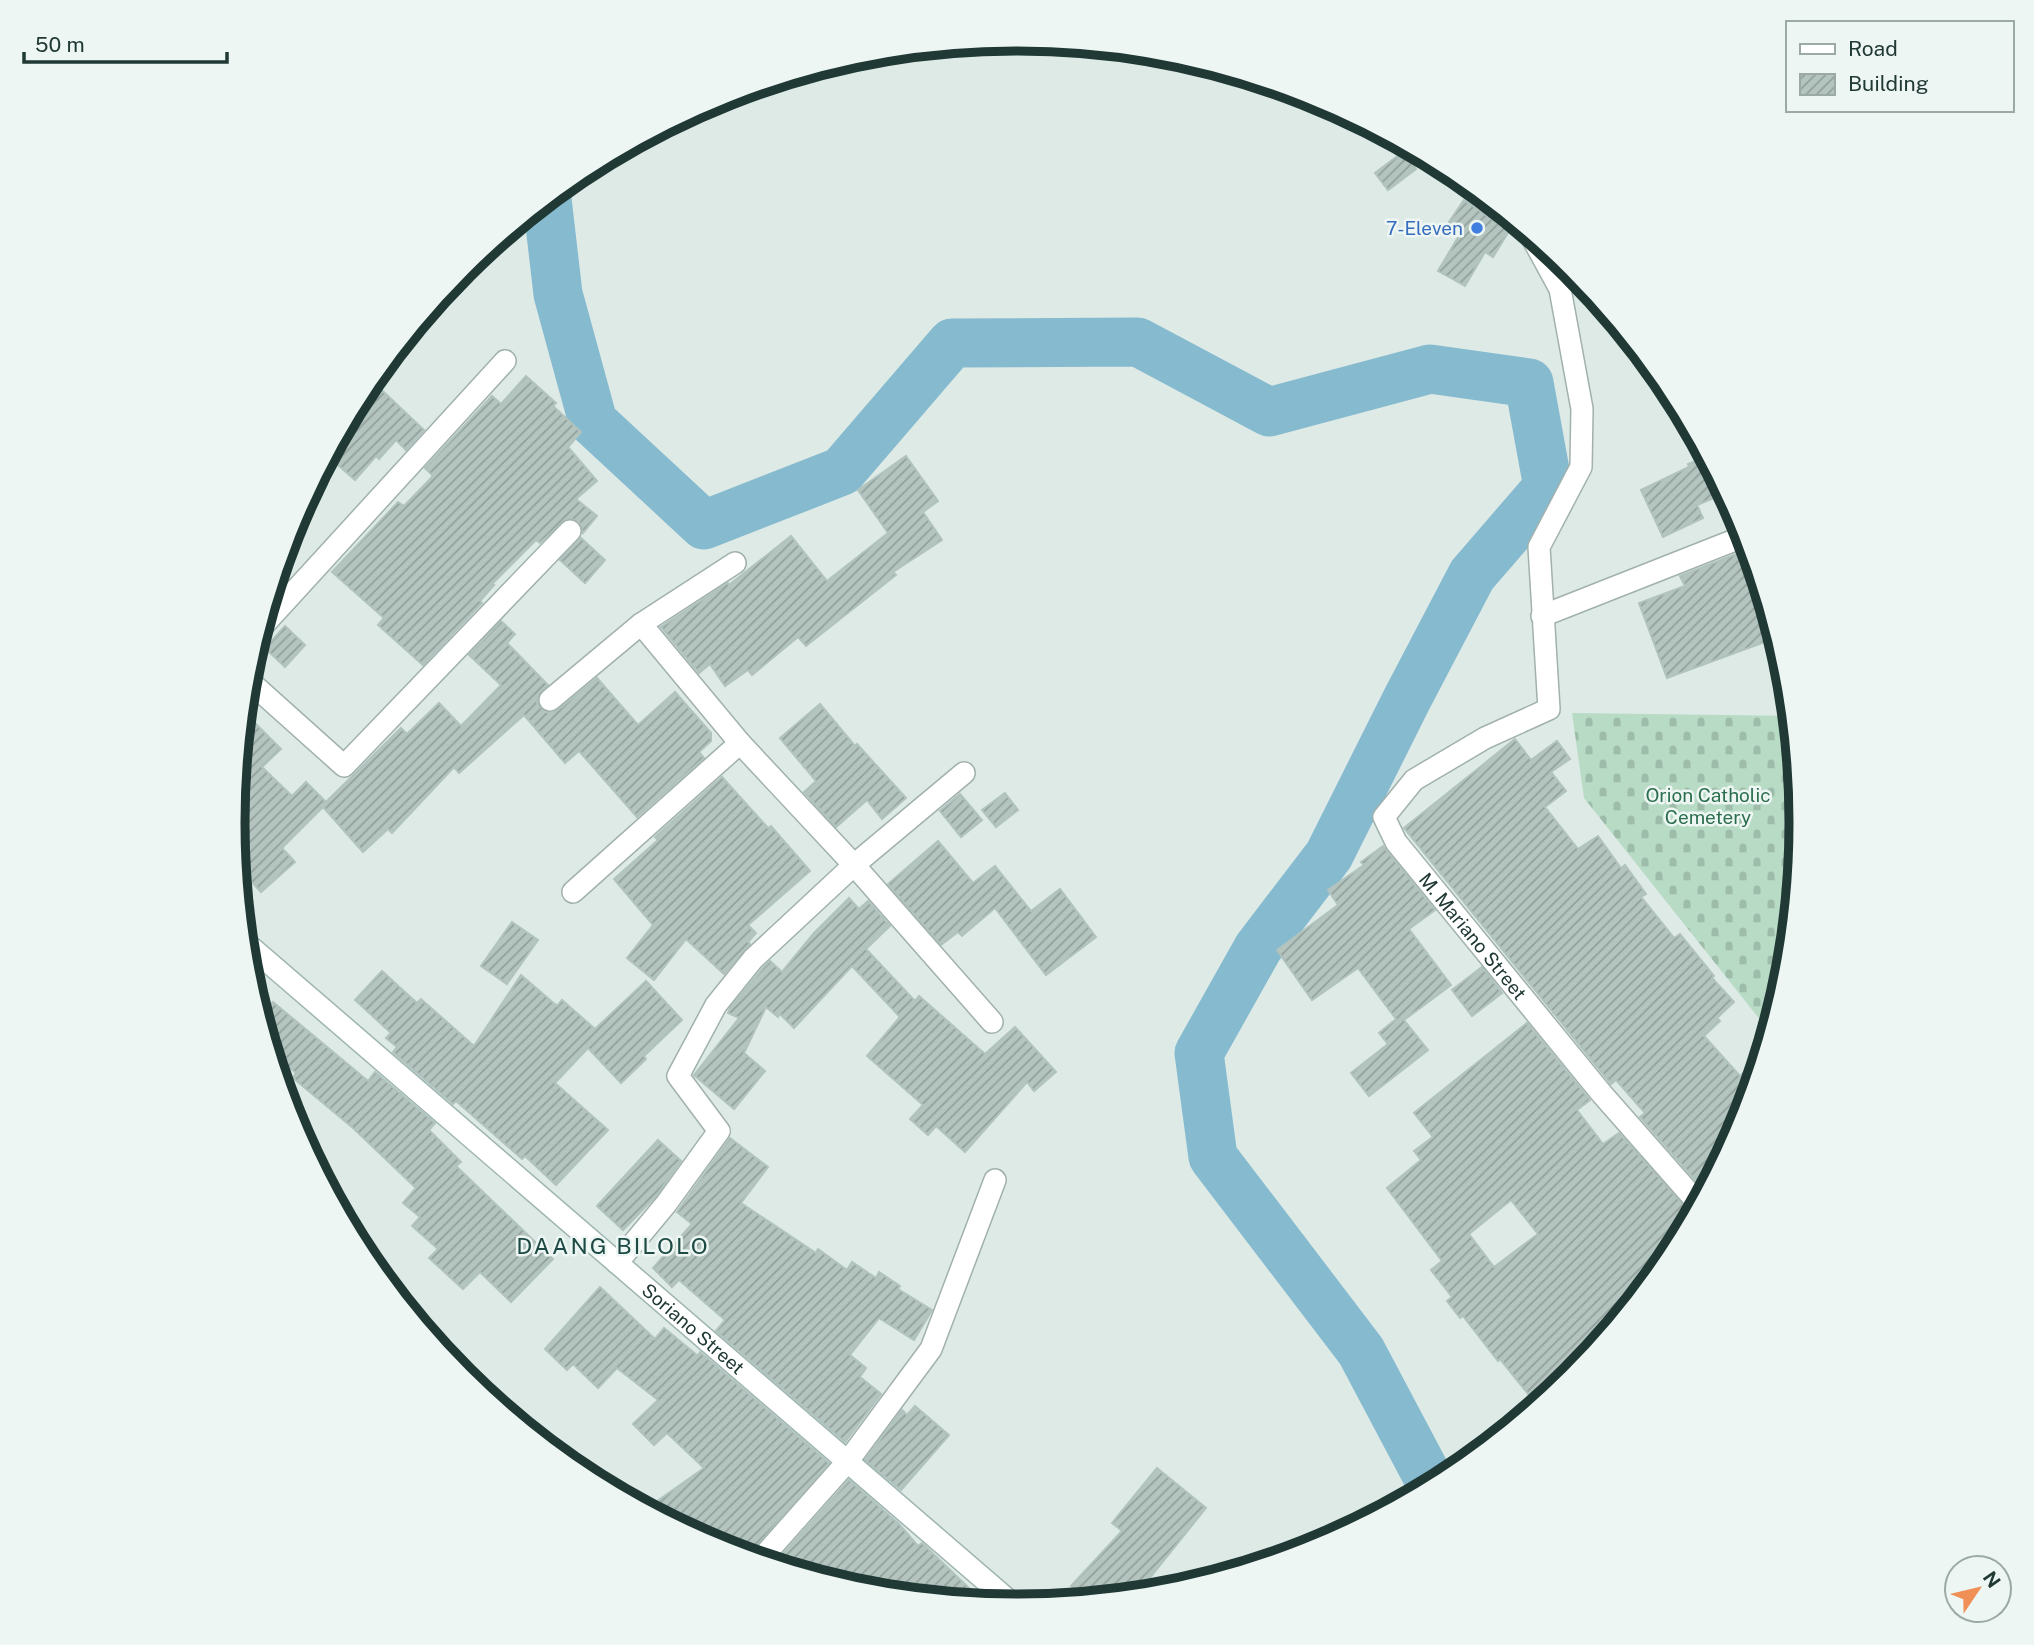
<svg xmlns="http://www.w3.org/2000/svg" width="2034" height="1645" font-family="'Public Sans',sans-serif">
	<defs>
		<pattern id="cemetery-stones" width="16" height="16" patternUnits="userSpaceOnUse" patternTransform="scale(1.75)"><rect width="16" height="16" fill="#b7dbc5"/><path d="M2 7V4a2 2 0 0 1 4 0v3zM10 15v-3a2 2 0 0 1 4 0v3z" fill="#9dbdaa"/></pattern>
		<pattern id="building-hatch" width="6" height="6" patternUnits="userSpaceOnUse" patternTransform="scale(1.75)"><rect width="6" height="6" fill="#b4c4bf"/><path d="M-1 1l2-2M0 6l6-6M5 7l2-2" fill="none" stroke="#92a09c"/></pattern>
	</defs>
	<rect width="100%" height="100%" fill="#deeae6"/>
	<!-- cemetery -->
	<path fill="url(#cemetery-stones)" d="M1572,713L1791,716L1801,823L1786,976L1769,1031L1584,798Z"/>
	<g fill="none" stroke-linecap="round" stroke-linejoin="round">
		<!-- river -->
		<path stroke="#86bacf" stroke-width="49" d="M547,199L558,294L593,422L704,525L842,471L952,343L1138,342L1269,412L1430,369L1529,383L1548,487L1472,575L1407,699L1329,855L1258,948L1199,1053L1213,1157L1361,1351L1432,1485"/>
	</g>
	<!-- building -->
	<g fill="url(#building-hatch)" stroke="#b1c3be" stroke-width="2" fill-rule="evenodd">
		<path d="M1403,152L1416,169L1388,190L1375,173Z"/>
		<path d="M1464,200L1509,231L1493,257L1485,252L1465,286L1438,271L1460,234L1447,225Z"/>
		<path d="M526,376L556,403L553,406L581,432L568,447L597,481L576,499L597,516L583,533L579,521L567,518L540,543L536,540L492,584L494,585L480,601L482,603L423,665L378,625L384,618L332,572L398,502L404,506L433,476L425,468L492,396L501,404Z"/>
		<path d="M371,380L424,430L406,450L396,440L379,459L376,456L355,480L328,456Z"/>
		<path d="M906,456L938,501L923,512L942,540L893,572L896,575L806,646L798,637L752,675L748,670L725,686L710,664L699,673L661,627L728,583L729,585L791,536L827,581L888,533L858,490Z"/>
		<path d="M1706,457L1726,493L1697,505L1703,518L1663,537L1641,490L1689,467L1688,464Z"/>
		<path d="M581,538L605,560L585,583L560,560Z"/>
		<path d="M1749,549L1776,638L1667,678L1639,603L1685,586L1680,576Z"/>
		<path d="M501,621L515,634L507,643L548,685L538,696L537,703L545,712L552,713L558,710L597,678L638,725L675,692L711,733V741L699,752L704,758L637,817L579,751L565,763L524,715L459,773L454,767L392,833L388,829L363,852L323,807L282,848L295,862L261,892L237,866L233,822L239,766L248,756L240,748L244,712L281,749L262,767L292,796L306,782L326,802L401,728L407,734L439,703L461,726L501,685L469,655Z"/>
		<path d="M285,626L305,645L285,667L265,648Z"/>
		<path d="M820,704L855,746L857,744L906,798L882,819L867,800L836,827L804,792L816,781L780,738Z"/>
		<path d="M1515,739L1531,760L1557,741L1570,759L1551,772L1566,791L1545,807L1578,849L1598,836L1621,868L1625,865L1646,894L1641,897L1674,938L1680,934L1714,976L1712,978L1734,1002L1717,1018L1720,1021L1704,1036L1740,1076L1762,1056L1741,1123L1705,1191L1640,1117L1645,1113L1616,1080L1611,1084L1404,828Z"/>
		<path d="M722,777L768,828L771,826L810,871L748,925L756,933L748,942L750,944L724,974L686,939L654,980L627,958L653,925L614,879L658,840L655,837Z"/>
		<path d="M1005,793L1018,810L996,827L982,810Z"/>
		<path d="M960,794L982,820L961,837L940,811Z"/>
		<path d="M938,841L973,883L995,866L1031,911L1060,889L1096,937L1046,975L995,908L962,936L958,932L941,945L888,884Z"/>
		<path d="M1383,846L1435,910L1409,929L1451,985L1404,1020L1428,1050L1369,1096L1351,1073L1388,1044L1379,1033L1396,1019L1358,968L1312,1000L1277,950L1338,905L1328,890L1364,865L1361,862Z"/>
		<path d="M849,898L859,909L868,901L890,926L866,949L915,1001L919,996L985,1054L1015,1027L1056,1072L1034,1091L1027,1082L965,1152L936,1126L928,1135L910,1119L923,1105L867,1056L900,1017L852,966L794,1028L780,1014L778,1017L766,1007L744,1053L765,1071L734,1109L694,1075L739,1018L728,1013L730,1008L763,968L770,961L782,972L814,933Z"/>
		<path d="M512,922L538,940L507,984L481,966Z"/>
		<path d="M1482,967L1502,993L1472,1016L1452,990Z"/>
		<path d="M382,971L417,1003L421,999L474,1046L521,975L557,1006L562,1000L595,1029L646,981L682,1020L644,1056L646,1059L621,1083L588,1048L555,1083L608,1130L556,1185L525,1156L522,1159L456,1101L453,1104L393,1052L397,1047L386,1038L391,1033L355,1000Z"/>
		<path d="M273,1002L368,1081L375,1072L435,1123L429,1130L461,1162L456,1166L553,1259L511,1302L480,1272L463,1289L429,1258L438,1249L412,1226L420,1217L403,1203L416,1188L353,1128L293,1078L296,1073L272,1053L261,1018Z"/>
		<path d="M1527,1023L1590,1100L1577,1110L1603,1144L1619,1133L1692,1214L1669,1258L1571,1377L1537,1405L1500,1359L1498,1361L1463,1316L1460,1318L1447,1301L1452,1297L1431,1270L1442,1261L1387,1188L1421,1160L1414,1151L1433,1137L1414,1113ZM1511,1200L1538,1234L1494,1267L1469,1234Z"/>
		<path d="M730,1138L768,1167L741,1203L816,1253L818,1249L847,1270L852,1262L876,1278L879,1272L900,1286L898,1289L932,1310L914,1340L879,1318L850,1355L866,1368L860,1377L881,1394L845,1442L716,1331L725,1320L679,1280L672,1287L653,1268L692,1224L677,1212Z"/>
		<path d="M658,1140L681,1161L656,1196L623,1230L597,1206Z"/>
		<path d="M600,1287L655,1339L664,1328L698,1356L700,1352L829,1463L748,1556L717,1547L671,1522L656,1502L704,1468L667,1433L654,1445L633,1424L658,1400L617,1368L598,1388L573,1364L567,1370L545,1349Z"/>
		<path d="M915,1406L949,1435L901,1490L865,1460L902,1410L907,1415Z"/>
		<path d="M1157,1468L1206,1508L1136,1595L1086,1600L1071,1586L1122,1531L1112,1523Z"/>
		<path d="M849,1480L899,1524L918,1546L922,1543L969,1588L956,1601L864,1591L774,1564Z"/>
	</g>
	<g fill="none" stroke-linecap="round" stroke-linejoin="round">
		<!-- street casing -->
		<g stroke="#a1b1ad" stroke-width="24">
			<g id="street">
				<path id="s1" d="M1530,234L1560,289L1582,409L1581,467L1539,547L1549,709L1485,738L1414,780L1384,817L1396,842L1602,1094L1698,1203"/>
				<path d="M1542,616L1745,536"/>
				<path d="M260,629L505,361"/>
				<path d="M247,679L344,766L570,531"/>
				<path d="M550,700L641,624L735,563"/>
				<path d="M964,773L854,865L992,1022"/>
				<path d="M573,892L740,743"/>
				<path d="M617,1263L666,1204L719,1131L678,1076L716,1005L753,959L854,865L740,743L641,624"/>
				<path d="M760,1560L848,1461L931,1349L995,1180"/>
			</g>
		</g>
		<!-- secondary casing -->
		<g stroke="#9eb5b0" stroke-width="24">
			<g id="secondary">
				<path id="s2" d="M245,942L1015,1606"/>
			</g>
		</g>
		<!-- street -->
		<use href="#street" stroke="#fff" stroke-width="21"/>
		<!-- secondary -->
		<use href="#secondary" stroke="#fff" stroke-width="21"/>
	</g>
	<!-- markers -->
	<circle fill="#3f7fe0" stroke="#eef6f3" stroke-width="2.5" cx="1477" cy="228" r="7"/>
	<g text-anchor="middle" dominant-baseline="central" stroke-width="5" stroke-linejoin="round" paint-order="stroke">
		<!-- shop labels -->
		<g font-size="19" fill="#366cbe" stroke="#eef6f3" text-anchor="end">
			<text x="1463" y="228">7-Eleven</text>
		</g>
		<!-- park labels -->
		<g font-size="19" fill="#2b6f4e" stroke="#eef6f3">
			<text x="1708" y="795">Orion Catholic<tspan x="1708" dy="22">Cemetery</tspan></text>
		</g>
		<!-- street labels -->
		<g font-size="19" fill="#203935" stroke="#eef6f3">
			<text stroke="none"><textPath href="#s1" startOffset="845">M. Mariano Street</textPath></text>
			<text stroke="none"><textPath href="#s2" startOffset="592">Soriano Street</textPath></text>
		</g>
		<!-- quarter labels -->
		<g font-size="23" letter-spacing="2" fill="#1d4a45" stroke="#eef6f3">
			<text x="613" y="1245">DAANG BILOLO</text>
		</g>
	</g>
	<!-- crop -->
	<path d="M0 0H2034V1645H0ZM1016 51H1018A771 771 0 0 1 1789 822V823A771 771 0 0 1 1018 1594H1016A771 771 0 0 1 245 823V822A771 771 0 0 1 1016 51Z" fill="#eef6f3" fill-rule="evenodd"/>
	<path fill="none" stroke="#203935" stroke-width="9" d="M1016 51H1018A771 771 0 0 1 1789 822V823A771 771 0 0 1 1018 1594H1016A771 771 0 0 1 245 823V822A771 771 0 0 1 1016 51Z"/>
	<!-- legend -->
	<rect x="1786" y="21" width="228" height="91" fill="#eef6f3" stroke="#9caaa7" stroke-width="2"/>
	<rect x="1800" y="44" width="35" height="10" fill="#ffffff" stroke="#9caaa7" stroke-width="2"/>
	<text x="1848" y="56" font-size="21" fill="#203935">Road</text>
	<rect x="1800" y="74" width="35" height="21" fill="url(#building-hatch)" stroke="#9caaa7" stroke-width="2"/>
	<text x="1848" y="91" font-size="21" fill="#203935">Building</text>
	<!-- north arrow -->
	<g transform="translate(1978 1589) rotate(55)"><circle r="33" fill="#eef6f3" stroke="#9caaa7" stroke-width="2"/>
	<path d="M0-5L12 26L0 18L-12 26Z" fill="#f09056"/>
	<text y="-10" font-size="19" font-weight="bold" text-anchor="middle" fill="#203935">N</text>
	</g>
	<!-- scale -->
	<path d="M24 52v10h203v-10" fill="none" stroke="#203935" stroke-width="3.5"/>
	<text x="35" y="52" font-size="21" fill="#203935" stroke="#eef6f3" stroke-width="5" paint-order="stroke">50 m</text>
</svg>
